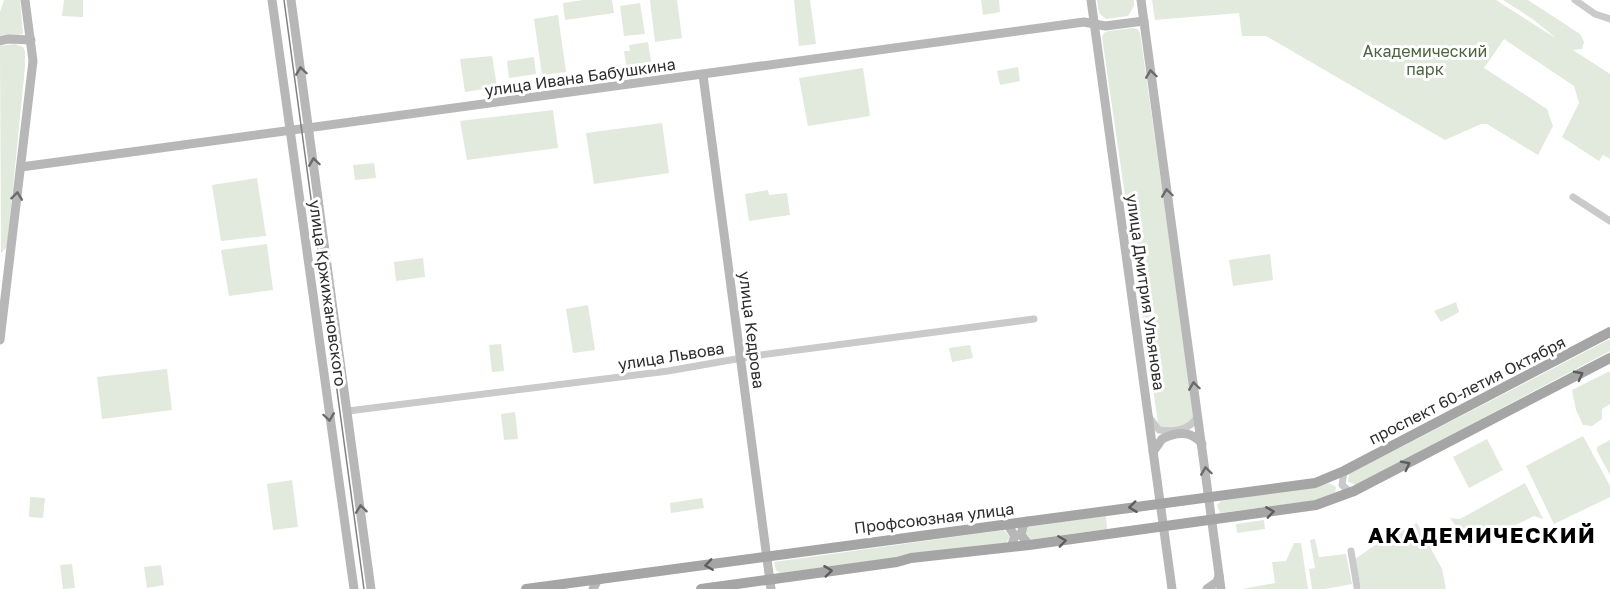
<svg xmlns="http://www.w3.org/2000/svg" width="1610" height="589" font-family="'Golos Text',sans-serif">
	<rect width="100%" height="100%" fill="#fff"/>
	<!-- green -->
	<g fill="#e2e9dd">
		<path d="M4,0H20L23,34L0,38V12Z"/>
		<path d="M64,0H83V17L62,16Z"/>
		<path d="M583,0H612L614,13L565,20L563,3Z"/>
		<path d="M650,0H677L682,38L655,42Z"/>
		<path d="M794,0H810L816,44L799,46Z"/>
		<path d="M981,0H999L1000,12L983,15Z"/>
		<path d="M1097,0H1134V6L1128,16L1106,19L1099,13Z"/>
		<path d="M1152,0H1496L1557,39L1534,20L1503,0H1528L1580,34L1584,42L1582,49L1573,50L1610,74V159L1603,155L1599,161L1562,137L1579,103L1574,86L1504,39L1484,68L1547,109L1553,126L1538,155L1487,124H1481L1445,140L1266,36H1242L1239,13L1155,20Z"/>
		<path d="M640,3L645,34L624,36L620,6Z"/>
		<path d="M558,15L566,72L542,75L534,19Z"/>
		<path d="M1133,28L1137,29L1140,33L1194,413V418L1189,425L1163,429L1158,423L1102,37L1104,33L1108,31Z"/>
		<path d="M648,42L652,67L627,71L624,51H630L629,45Z"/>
		<path d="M15,44L23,47L25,52V67L7,247L1,253L0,46Z"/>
		<path d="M492,56L497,87L465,92L460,59Z"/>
		<path d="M534,57L536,74L509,78L507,61Z"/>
		<path d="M1018,67L1020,81L1000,85L997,71Z"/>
		<path d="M863,68L870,116L808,126L799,78Z"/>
		<path d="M553,110L558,148L467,160L460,121Z"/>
		<path d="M662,123L669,173L594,184L586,133Z"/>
		<path d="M374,163L376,178L355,180L353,165Z"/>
		<path d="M257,178L266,236L221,241L212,185Z"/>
		<path d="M768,190L769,195L787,193L790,215L749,221L745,194Z"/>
		<path d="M267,244L273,290L229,296L221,250Z"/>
		<path d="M1270,254L1273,280L1233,286L1229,260Z"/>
		<path d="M423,258L425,277L396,281L394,262Z"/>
		<path d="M1456,302L1459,312L1441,322L1434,311Z"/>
		<path d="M588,305L595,350L573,353L566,309Z"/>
		<path d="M1608,340H1610V351L1356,485L1348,482L1349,474Z"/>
		<path d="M501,344L504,371L492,372L489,345Z"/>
		<path d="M970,345L973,358L952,362L949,348Z"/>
		<path d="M167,369L172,410L102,419L97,377Z"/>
		<path d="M1608,372H1610V404L1602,409V419L1592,426L1583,425L1576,410L1572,390Z"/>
		<path d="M515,412L518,439L504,440L501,414Z"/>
		<path d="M1583,436L1610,486V497L1554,524L1526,466Z"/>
		<path d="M1487,439L1503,470L1469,488L1453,457Z"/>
		<path d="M1610,440V475L1597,451V447Z"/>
		<path d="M292,480L298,527L273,530L267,484Z"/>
		<path d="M1329,483L1336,487L1335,493L1318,500L1220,513L1217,505L1221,501Z"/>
		<path d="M1525,483L1543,519L1534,516L1471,547L1450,518L1460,519Z"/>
		<path d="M30,497L45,498L43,518L29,517Z"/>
		<path d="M702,498L704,508L671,513L670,503Z"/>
		<path d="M1106,516L1107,529L1027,540L1024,539L1026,527Z"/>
		<path d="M1264,520L1265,529L1237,533L1236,524Z"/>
		<path d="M1417,523L1442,569L1446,589H1361L1355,559L1374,546Z"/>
		<path d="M1004,530L1010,537L1006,543L780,573L776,570L774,562Z"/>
		<path d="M1315,539L1319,557L1346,554L1352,584L1325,589H1312L1309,569L1315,568L1310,540Z"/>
		<path d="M1294,543H1301L1308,589H1242L1275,583L1272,562L1286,561Z"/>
		<path d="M72,564L75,588L63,589L60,565Z"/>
		<path d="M161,565L164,585L147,588L144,567Z"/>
	</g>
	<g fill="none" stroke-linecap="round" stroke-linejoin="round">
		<!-- street -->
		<g stroke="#cacaca" stroke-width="7">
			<path d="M1575,0L1595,14L1610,19"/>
			<path d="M1573,197L1610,221"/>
			<path d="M348,411L668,371L753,356L1034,319"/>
			<path d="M1149,417L1159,430C1173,432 1192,430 1197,416"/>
			<path d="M1344,471L1342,485L1349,491H1353"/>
			<path d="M1351,551L1357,587"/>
		</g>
		<!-- secondary -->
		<g stroke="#b7b7b7" stroke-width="9">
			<path d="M272,0L354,589"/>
			<path d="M291,0L371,589"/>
			<path d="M1091,0L1172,589"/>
			<path d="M1141,0L1221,589"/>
			<path d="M0,41L8,39L31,40"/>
			<path d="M703,75L771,589"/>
			<path d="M21,167L1084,22L1105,26L1144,21"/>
			<path d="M0,340L33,61L25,0"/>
			<path d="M1153,452L1162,439C1176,432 1192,430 1202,444"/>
			<path d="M1027,521L1023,526L1021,535L1029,545"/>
			<path d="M1007,524L1015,536L1011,547"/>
			<path d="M593,589L597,581L603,578"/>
			<path d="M1207,589L1217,582L1219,576"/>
		</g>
		<!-- primary -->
		<g stroke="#a5a5a5" stroke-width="10">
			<path d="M526,589L1315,483L1344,471L1610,332"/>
			<path d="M701,589L897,562L911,558L1029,545L1316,505L1354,491L1610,358"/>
		</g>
		<!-- tram -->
		<path stroke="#828282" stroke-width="1.5" d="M284,0L364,589"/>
	</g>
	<!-- one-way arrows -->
	<defs><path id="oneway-chevron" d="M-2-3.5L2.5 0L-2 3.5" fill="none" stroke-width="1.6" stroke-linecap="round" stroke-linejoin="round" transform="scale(1.5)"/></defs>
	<g stroke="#6b6b6b">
		<use href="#oneway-chevron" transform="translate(301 71) rotate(-98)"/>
		<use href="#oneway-chevron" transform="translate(1151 74) rotate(-98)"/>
		<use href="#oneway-chevron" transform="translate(314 162) rotate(-98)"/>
		<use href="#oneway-chevron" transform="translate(1167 193) rotate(-98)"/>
		<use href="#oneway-chevron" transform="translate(17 196) rotate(-83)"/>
		<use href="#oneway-chevron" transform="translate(1194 386) rotate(-98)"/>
		<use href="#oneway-chevron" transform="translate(329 417) rotate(82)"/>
		<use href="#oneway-chevron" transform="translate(1206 471) rotate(-98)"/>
		<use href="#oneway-chevron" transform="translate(361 509) rotate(-97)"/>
	</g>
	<g stroke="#5d5d5d">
		<use href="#oneway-chevron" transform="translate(1579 375) rotate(-28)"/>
		<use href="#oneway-chevron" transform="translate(1406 465) rotate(-27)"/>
		<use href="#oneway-chevron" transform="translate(1133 507) rotate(173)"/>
		<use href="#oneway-chevron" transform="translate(1270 512) rotate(-8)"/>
		<use href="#oneway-chevron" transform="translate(1062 541) rotate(-8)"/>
		<use href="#oneway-chevron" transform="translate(709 565) rotate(172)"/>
		<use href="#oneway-chevron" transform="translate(828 571) rotate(-7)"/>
	</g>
	<g text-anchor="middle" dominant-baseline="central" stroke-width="6" stroke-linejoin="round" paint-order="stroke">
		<!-- park labels -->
		<g font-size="16" fill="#4d6341" stroke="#fff">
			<text x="1425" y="51">Академический<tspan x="1425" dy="18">парк</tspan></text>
		</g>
		<!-- street labels -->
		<g font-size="16" fill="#2d2d2d" stroke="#fff">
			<text transform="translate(580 77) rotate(-8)">улица Ивана Бабушкина</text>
			<text transform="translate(1146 292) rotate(82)">улица Дмитрия Ульянова</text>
			<text transform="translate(328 293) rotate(82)">улица Кржижановского</text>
			<text transform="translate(752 330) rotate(83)">улица Кедрова</text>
			<text transform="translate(671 356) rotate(-9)">улица Львова</text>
			<text transform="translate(1467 390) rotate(-27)">проспект 60-летия Октября</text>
			<text transform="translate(934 518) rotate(-7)">Профсоюзная улица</text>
		</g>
		<!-- district labels -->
		<g font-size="22" font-weight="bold" letter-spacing="1.5" fill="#000" stroke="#fff">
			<text x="1482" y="534">АКАДЕМИЧЕСКИЙ</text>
		</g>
	</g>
</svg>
